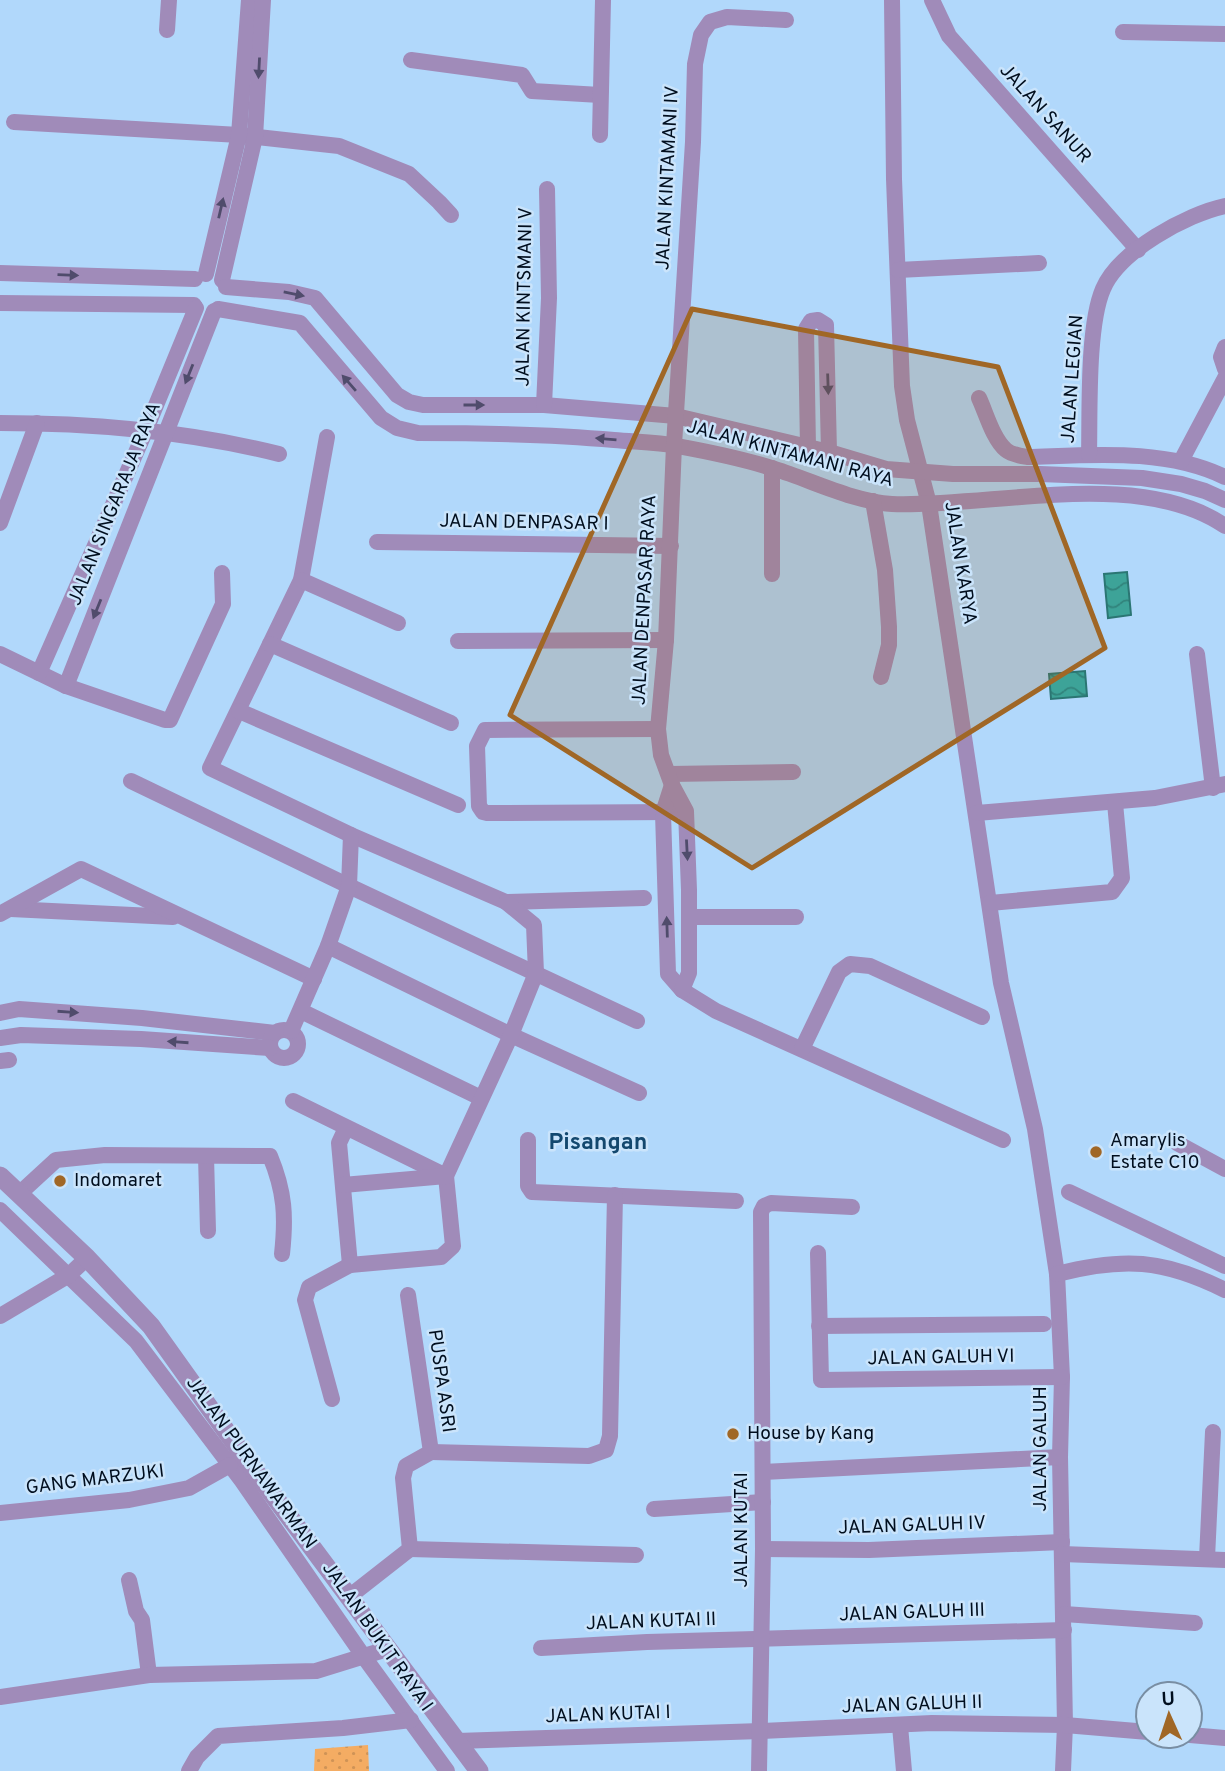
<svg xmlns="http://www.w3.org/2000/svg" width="1225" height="1771" font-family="Overpass,sans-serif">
	<defs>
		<pattern id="grass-dots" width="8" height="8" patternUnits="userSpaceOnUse" patternTransform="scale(1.75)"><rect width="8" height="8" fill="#f4ac63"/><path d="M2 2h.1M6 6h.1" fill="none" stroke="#cf9356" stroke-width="1.8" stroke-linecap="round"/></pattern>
		<pattern id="water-waves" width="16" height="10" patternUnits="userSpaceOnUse" patternTransform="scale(1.75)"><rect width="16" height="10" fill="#3da398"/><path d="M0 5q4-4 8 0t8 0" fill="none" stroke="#31837b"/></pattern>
	</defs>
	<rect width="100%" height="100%" fill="#b1d8fb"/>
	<!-- grass -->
	<path fill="url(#grass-dots)" d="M368,1745L369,1771H314L315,1749Z"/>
	<!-- water -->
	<g fill="url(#water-waves)" stroke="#2b7673" stroke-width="2">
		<path d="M1127,572L1131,615L1108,618L1104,574Z"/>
		<path d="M1085,671L1087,696L1051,699L1049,674Z"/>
	</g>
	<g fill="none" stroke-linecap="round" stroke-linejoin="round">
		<!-- minor -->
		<g stroke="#a08bb9" stroke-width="16">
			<path d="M892,0L894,179L902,386L907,420L929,504L1001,983L1035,1129L1057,1274L1062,1377L1060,1457L1065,1725L1063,1771"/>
			<path d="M932,0L949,36L1138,250"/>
			<path d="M167,30L169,0"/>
			<path d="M1123,32L1225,34"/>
			<path d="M411,60L522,75L532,91L600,95"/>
			<path d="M14,122L239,135L339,146L409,174L439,202L451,215"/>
			<path d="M600,135L603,0"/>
			<path d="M898,270L1039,263"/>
			<path d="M0,273L195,279"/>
			<path d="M206,274L239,135L249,0"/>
			<path d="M222,280L255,137L263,0"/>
			<path d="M226,287L289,292L315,298L397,395L409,402L423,405H544L676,416L829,452L886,469L953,474H1040L1142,478L1181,484L1205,491L1225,500"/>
			<path d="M0,303L194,305"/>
			<path d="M218,309L300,323L381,418L397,428L418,433C483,433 548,434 614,440C635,442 657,442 677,446C710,452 744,459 775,469C811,480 854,502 892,504C991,508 1139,467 1225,526"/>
			<path d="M1225,347L1221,357L1225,369"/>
			<path d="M979,398C986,413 993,439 1006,450C1012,455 1021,456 1028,457C1093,455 1165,448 1225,477"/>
			<path d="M544,405L549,298L547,189"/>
			<path d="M0,423C91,423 191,432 279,454"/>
			<path d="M327,437L301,580L210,768L351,835L506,902L644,898"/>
			<path d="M808,448L806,329L811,321L818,320L826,325L829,452"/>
			<path d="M1089,455C1090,413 1087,326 1103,289C1119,251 1187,214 1225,206"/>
			<path d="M1181,461L1225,378"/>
			<path d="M873,501L885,570L889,627V645L881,677"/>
			<path d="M0,523L37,423"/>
			<path d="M377,542L671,546"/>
			<path d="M772,574V468"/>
			<path d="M301,580L398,623"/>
			<path d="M458,641L666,640"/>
			<path d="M270,644L451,723"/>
			<path d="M0,654L66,686L165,720H170L223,604L222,573"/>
			<path d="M1197,654L1213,788"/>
			<path d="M39,673L145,432L196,308"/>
			<path d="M66,686L214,311"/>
			<path d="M239,711L458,805"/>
			<path d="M658,729L485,730L477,746L479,806L483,812L487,813L673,812"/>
			<path d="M670,774L793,772"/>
			<path d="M131,781L349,886L637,1021"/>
			<path d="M672,785L663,813L668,974L682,990L716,1011L1003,1140"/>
			<path d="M977,813L1155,798L1225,784"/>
			<path d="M990,903L1112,892L1122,878L1115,803"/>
			<path d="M11,909L173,917"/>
			<path d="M0,914L81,869L314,979"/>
			<path d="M689,917H796"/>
			<path d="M328,946L511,1035L639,1093"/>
			<path d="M682,990L689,973V890L686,811L672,785L661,755L658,729L666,640L674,445L693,142L695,64L701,35L710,22L727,17L786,20"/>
			<path d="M301,1011L481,1098"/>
			<path d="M0,1013L19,1009L142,1018L275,1033"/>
			<circle cx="284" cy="1044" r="14"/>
			<path d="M291,1031L328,946L349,886L351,835"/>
			<path d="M0,1038L21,1035L141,1039L270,1048"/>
			<path d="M802,1049L839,972L850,964L870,966L982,1017"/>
			<path d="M0,1061L9,1060"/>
			<path d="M293,1101L446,1176L453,1246L441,1257L350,1265L339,1143L346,1128"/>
			<path d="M528,1140V1186L532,1192L736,1201"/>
			<path d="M1177,1143L1225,1169"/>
			<path d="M206,1156L208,1231"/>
			<path d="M343,1185L446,1176L511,1035L536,973L534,925L506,902"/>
			<path d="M1069,1192L1225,1266"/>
			<path d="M19,1194L56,1160L105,1155L270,1156C285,1192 286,1217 282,1254"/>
			<path d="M0,1210L136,1341L242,1481L364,1657L447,1771"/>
			<path d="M818,1253L821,1380L1062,1377"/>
			<path d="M1057,1274C1123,1257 1163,1259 1225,1290"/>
			<path d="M0,1316L69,1275L87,1258"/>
			<path d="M819,1326L1044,1324"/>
			<path d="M332,1399L305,1300L309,1287L350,1265"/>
			<path d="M431,1452L589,1456L606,1450L610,1436L615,1195"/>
			<path d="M763,1472L1060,1457"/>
			<path d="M654,1509L763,1502"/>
			<path d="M0,1513L129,1500L189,1488L230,1465"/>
			<path d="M410,1549L636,1555"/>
			<path d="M763,1549L869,1550L1062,1542"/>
			<path d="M1062,1554L1225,1560"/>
			<path d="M1207,1558L1213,1432"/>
			<path d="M129,1580L136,1611L142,1620L149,1675"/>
			<path d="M350,1596L410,1549L403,1478L406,1466L431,1452L408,1295"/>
			<path d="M1064,1614L1195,1623"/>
			<path d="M541,1648L647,1642L1064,1630"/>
			<path d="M0,1697L149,1675L316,1671L387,1649"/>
			<path d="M900,1726L904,1771"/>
			<path d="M1190,1735L1225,1738"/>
			<path d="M457,1741L761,1731L932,1723L1065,1725L1148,1732"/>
			<path d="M189,1771L197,1757L218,1736L343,1728L411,1720"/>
			<path d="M759,1771L763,1549L761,1212L764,1206L771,1203L852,1207"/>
		</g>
		<!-- tertiary -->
		<path stroke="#a08bb9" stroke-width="19" d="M0,1176L87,1258L151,1326L246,1459L479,1771"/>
	</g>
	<!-- one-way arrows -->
	<defs><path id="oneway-solid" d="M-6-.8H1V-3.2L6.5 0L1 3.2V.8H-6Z" transform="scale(1.75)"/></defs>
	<g fill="#504c6c">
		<use href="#oneway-solid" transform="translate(259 68) rotate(93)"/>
		<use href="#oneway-solid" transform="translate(221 208) rotate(-77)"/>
		<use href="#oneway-solid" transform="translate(68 275) rotate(2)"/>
		<use href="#oneway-solid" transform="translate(294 294) rotate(11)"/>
		<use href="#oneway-solid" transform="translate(189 374) rotate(112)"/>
		<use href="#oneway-solid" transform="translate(349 383) rotate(-131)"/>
		<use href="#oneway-solid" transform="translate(828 384) rotate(88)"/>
		<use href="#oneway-solid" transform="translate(474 405)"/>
		<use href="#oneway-solid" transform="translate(606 439) rotate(-175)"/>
		<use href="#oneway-solid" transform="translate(97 609) rotate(112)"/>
		<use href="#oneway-solid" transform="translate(687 850) rotate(87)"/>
		<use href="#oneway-solid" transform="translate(667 927) rotate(-92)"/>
		<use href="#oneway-solid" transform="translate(68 1012) rotate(4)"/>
		<use href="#oneway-solid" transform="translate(178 1042) rotate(-176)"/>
	</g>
	<!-- marked area -->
	<path fill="#a06726" fill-opacity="0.2" stroke="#a06726" stroke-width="5" stroke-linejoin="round" d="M692,309L998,367L1105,648L752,868L510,715Z"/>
	<!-- markers -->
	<g fill="#a06726" stroke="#cae4fb" stroke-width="2.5">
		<circle cx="1096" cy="1152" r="7"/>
		<circle cx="60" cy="1181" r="7"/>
		<circle cx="733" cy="1434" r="7"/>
	</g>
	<g text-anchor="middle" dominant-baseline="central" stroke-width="5" stroke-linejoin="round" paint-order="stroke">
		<!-- street labels -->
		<g font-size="19" fill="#000e1e" stroke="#cae4fb">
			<text transform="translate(1045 114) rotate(48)">JALAN SANUR</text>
			<text transform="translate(668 178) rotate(-87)">JALAN KINTAMANI IV</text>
			<text transform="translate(525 297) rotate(-89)">JALAN KINTSMANI V</text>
			<text transform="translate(1073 379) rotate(-86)">JALAN LEGIAN</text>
			<text transform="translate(790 454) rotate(15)">JALAN KINTAMANI RAYA</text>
			<text transform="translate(115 504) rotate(-68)">JALAN SINGARAJA RAYA</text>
			<text transform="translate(524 523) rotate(1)">JALAN DENPASAR I</text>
			<text transform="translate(960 563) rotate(81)">JALAN KARYA</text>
			<text transform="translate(645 600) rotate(-87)">JALAN DENPASAR RAYA</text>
			<text transform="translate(941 1358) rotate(-1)">JALAN GALUH VI</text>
			<text transform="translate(441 1381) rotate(82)">PUSPA ASRI</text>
			<text transform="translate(1041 1449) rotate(-90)">JALAN GALUH</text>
			<text transform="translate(251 1463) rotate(54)">JALAN PURNAWARMAN</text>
			<text transform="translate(95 1480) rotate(-7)">GANG MARZUKI</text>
			<text transform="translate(912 1526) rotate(-2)">JALAN GALUH IV</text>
			<text transform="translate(742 1530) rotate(-90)">JALAN KUTAI</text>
			<text transform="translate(912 1613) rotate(-2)">JALAN GALUH III</text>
			<text transform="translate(651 1622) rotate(-2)">JALAN KUTAI II</text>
			<text transform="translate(377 1637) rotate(55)">JALAN BUKIT RAYA I</text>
			<text transform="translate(912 1705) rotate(-2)">JALAN GALUH II</text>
			<text transform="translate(608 1715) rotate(-2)">JALAN KUTAI I</text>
		</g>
		<!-- poi labels -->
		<g font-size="19" fill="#000e1e" stroke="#cae4fb" text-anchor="start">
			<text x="1110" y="1141">Amarylis<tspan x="1110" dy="22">Estate C10</tspan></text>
			<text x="74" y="1181">Indomaret</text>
			<text x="747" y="1434">House by Kang</text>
		</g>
		<!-- quarter labels -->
		<g font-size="23" font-weight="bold" fill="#13486e" stroke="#cae4fb">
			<text x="598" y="1143">Pisangan</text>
		</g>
	</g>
	<!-- north arrow -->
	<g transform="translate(1169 1715) rotate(357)"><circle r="33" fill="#cae4fb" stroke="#798ea3" stroke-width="2"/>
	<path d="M0-5L12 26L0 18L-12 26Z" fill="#a06726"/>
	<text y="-10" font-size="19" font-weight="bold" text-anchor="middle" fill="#000e1e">U</text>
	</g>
</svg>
